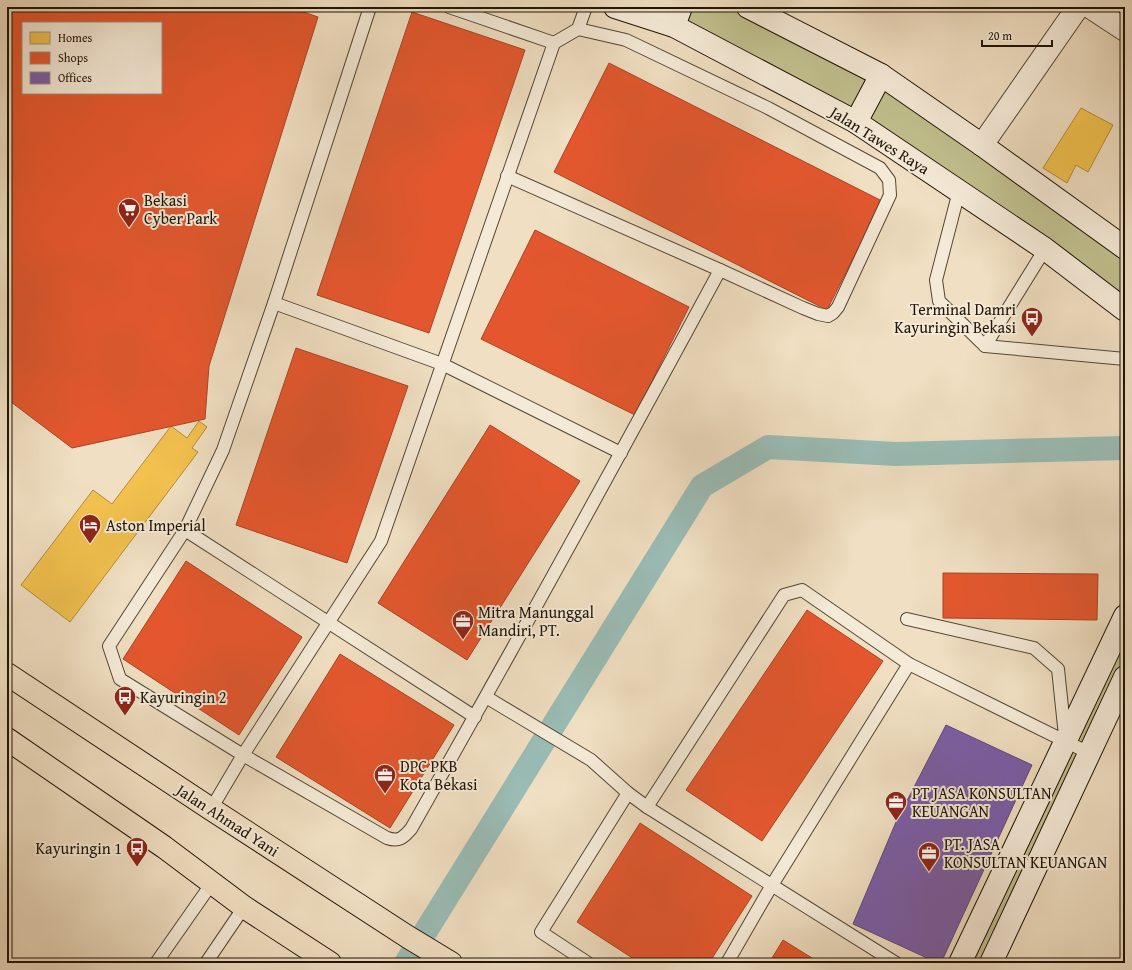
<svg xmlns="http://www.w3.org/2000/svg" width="1132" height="970" font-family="'Gentium Book Plus',serif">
	<rect width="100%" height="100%" fill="#f0dfc2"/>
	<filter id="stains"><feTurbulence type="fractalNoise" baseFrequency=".005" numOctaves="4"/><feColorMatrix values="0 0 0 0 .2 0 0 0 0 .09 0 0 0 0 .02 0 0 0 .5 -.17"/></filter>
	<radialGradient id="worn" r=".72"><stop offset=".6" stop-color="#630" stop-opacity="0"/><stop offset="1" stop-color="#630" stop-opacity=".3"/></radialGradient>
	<!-- green -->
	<g fill="#c1c08e" stroke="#706a4b">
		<path d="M615,7H748L881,75L1125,248V310L856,122Z"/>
		<path d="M1125,616V677L991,963H960Z"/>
	</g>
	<!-- homes -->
	<g fill="#f2c14e" stroke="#b38d39">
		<path d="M1081,108L1113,125L1088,172L1076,165L1067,183L1043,168Z"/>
		<path d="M199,421L207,427L192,448L198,452L70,622L21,585L93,490L112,504L171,426L187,438Z"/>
	</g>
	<!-- shops -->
	<g fill="#e4572e" stroke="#a94323" fill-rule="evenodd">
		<path d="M7,7H289L318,17L209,366L205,419L72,448L7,399ZM23,23H161V93H23Z"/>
		<path d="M412,12L525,50L429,333L317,295Z"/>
		<path d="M609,63L882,201L827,310L554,172Z"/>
		<path d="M535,230L689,307L635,415L481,339Z"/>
		<path d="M296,348L408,386L347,563L236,525Z"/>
		<path d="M490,425L580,481L467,660L378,603Z"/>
		<path d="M186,561L302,637L239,735L123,659Z"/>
		<path d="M943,573L1098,574L1097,620L943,618Z"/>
		<path d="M807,610L883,661L762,841L686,790Z"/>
		<path d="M340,654L454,725L390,828L276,757Z"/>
		<path d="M640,823L752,896L709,963H640L577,922Z"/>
		<path d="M783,940L820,963H769Z"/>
	</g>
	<!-- offices -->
	<path fill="#7b5ea7" stroke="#5f4877" d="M946,725L1032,765L941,963H938L853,924L896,822Z"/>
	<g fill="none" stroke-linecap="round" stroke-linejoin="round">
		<!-- canal -->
		<path stroke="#9abcb5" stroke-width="24" d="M406,963L702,486L768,447L896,454L1125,448"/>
		<!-- lane casing -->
		<g stroke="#534736" stroke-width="14">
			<g id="lane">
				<path d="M370,7L274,303L223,450L185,530L109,646L120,679L243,755L387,838C399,842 403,838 411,829C516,644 619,457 720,270"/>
				<path d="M449,7L554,43"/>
				<path d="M507,176L720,270L803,308L818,314L828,316L833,313L838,307L890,195L889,180L880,168L768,108L626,40L578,29"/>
				<path d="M959,191L936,280L939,301L985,346L1125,359"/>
				<path d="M274,303L442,364L621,453"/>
				<path d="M985,346L1045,249"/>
				<path d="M185,530L475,717"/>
				<path d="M907,619L1034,648L1058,669L1065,736"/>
				<path d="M486,697L591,760L628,793L647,807L896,963"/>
				<path d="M647,807L784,595L802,590L909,664L1089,753"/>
				<path d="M211,809L243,755L381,541L554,43L578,29L586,7"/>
				<path d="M156,963L212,883"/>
				<path d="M206,963L244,907"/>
				<path d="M588,963L541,932L628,793"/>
				<path d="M727,963L772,885L909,664"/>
			</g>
		</g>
		<!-- street casing -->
		<g stroke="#534736" stroke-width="24">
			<g id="street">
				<path d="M1090,7L1125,30"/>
				<path d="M982,145L1078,7"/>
			</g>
		</g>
		<!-- secondary casing -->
		<g stroke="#1f1408" stroke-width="24">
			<g id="secondary">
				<path d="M615,7L674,26L856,122L1045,249L1125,310"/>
				<path d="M748,7L881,75L982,145L1125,248"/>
				<path d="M674,26L681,7"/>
				<path d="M856,122L881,75"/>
				<path d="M960,963L1125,616"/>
				<path d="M991,963L1125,677"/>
			</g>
		</g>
		<!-- highway casing -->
		<g stroke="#1f1408" stroke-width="24">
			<g id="highway">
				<path d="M7,674L211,809L408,937L451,963"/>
				<path d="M7,739L164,847L244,907L330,963"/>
			</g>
		</g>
		<!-- lane -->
		<use href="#lane" stroke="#f5ead7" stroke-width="12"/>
		<!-- street -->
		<use href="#street" stroke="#f5ead7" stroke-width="22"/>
		<!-- secondary -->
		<use href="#secondary" stroke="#f5ead7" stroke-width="22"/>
		<!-- highway -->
		<use href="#highway" stroke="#f0dfc2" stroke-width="22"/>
	</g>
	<!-- icons -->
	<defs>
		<g id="supermarket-pin" transform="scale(1.15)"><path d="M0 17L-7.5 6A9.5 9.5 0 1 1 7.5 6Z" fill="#8f2418" stroke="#f5ead7"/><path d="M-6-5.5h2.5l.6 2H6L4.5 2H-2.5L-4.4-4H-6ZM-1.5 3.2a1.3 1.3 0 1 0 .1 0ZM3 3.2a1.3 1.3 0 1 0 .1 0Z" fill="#fff"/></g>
		<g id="bus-pin" transform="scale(1.15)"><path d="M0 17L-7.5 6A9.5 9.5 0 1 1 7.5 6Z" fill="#8f2418" stroke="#f5ead7"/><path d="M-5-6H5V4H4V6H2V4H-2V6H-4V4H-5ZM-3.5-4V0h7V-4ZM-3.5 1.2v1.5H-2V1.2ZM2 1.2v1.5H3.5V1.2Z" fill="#fff"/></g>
		<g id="hotel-pin" transform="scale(1.15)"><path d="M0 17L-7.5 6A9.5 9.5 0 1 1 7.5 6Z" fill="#8f2418" stroke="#f5ead7"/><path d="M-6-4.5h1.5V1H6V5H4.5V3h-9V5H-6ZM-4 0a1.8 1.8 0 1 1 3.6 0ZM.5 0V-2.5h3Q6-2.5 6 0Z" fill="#fff"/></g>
		<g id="office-pin" transform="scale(1.15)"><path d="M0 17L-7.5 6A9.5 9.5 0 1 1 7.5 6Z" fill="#8f2418" stroke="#f5ead7"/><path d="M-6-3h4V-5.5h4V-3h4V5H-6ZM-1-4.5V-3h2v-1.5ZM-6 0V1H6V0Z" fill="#fff"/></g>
	</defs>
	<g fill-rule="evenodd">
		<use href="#supermarket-pin" x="129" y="209"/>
		<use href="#bus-pin" x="1032" y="318"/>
		<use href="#hotel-pin" x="90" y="525"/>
		<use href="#office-pin" x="463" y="621"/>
		<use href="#bus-pin" x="125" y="697"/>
		<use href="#office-pin" x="385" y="775"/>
		<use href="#office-pin" x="896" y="802"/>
		<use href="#bus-pin" x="137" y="848"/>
		<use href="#office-pin" x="929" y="853"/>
	</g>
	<g text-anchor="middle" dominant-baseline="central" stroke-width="4" stroke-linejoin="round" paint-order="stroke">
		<!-- street labels -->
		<g font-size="16" fill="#1f1408" stroke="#f5ead7">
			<text transform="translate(880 140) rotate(32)">Jalan Tawes Raya</text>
			<text transform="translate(228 820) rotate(33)">Jalan Ahmad Yani</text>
		</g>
		<!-- poi labels -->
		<g font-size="16" fill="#1f1408" stroke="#f5ead7" text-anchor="start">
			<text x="144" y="200">Bekasi<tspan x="144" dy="18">Cyber Park</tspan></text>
			<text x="1016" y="309" text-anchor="end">Terminal Damri<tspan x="1016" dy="18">Kayuringin Bekasi</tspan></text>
			<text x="106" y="525">Aston Imperial</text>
			<text x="478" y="612">Mitra Manunggal<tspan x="478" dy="18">Mandiri, PT.</tspan></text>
			<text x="140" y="697">Kayuringin 2</text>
			<text x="400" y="766">DPC PKB<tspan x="400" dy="18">Kota Bekasi</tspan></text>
			<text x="912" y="793">PT JASA KONSULTAN<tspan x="912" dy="18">KEUANGAN</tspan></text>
			<text x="944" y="844">PT. JASA<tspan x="944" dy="18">KONSULTAN KEUANGAN</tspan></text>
			<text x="122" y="848" text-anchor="end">Kayuringin 1</text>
		</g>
	</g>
	<!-- margin -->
	<rect width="1132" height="970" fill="none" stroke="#f0dfc2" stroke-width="24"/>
	<rect x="8" y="8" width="1116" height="954" fill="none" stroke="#1f1408" stroke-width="2"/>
	<rect x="12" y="12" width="1108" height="946" fill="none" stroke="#1f1408"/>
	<!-- legend -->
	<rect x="22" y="22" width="140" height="72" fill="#f5ead7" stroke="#9f9484"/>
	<rect x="30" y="32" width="20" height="12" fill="#f2c14e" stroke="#9f9484"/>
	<text x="58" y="42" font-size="12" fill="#1f1408">Homes</text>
	<rect x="30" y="52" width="20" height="12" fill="#e4572e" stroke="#9f9484"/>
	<text x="58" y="62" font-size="12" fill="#1f1408">Shops</text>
	<rect x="30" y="72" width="20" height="12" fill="#7b5ea7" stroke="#9f9484"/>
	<text x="58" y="82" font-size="12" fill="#1f1408">Offices</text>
	<!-- scale -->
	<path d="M982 40v6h70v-6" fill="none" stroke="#1f1408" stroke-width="2"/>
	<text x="988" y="40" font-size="12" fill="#1f1408" stroke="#f5ead7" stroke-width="3" paint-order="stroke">20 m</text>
	<rect width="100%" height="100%" filter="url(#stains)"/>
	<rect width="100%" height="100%" fill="url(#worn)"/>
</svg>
